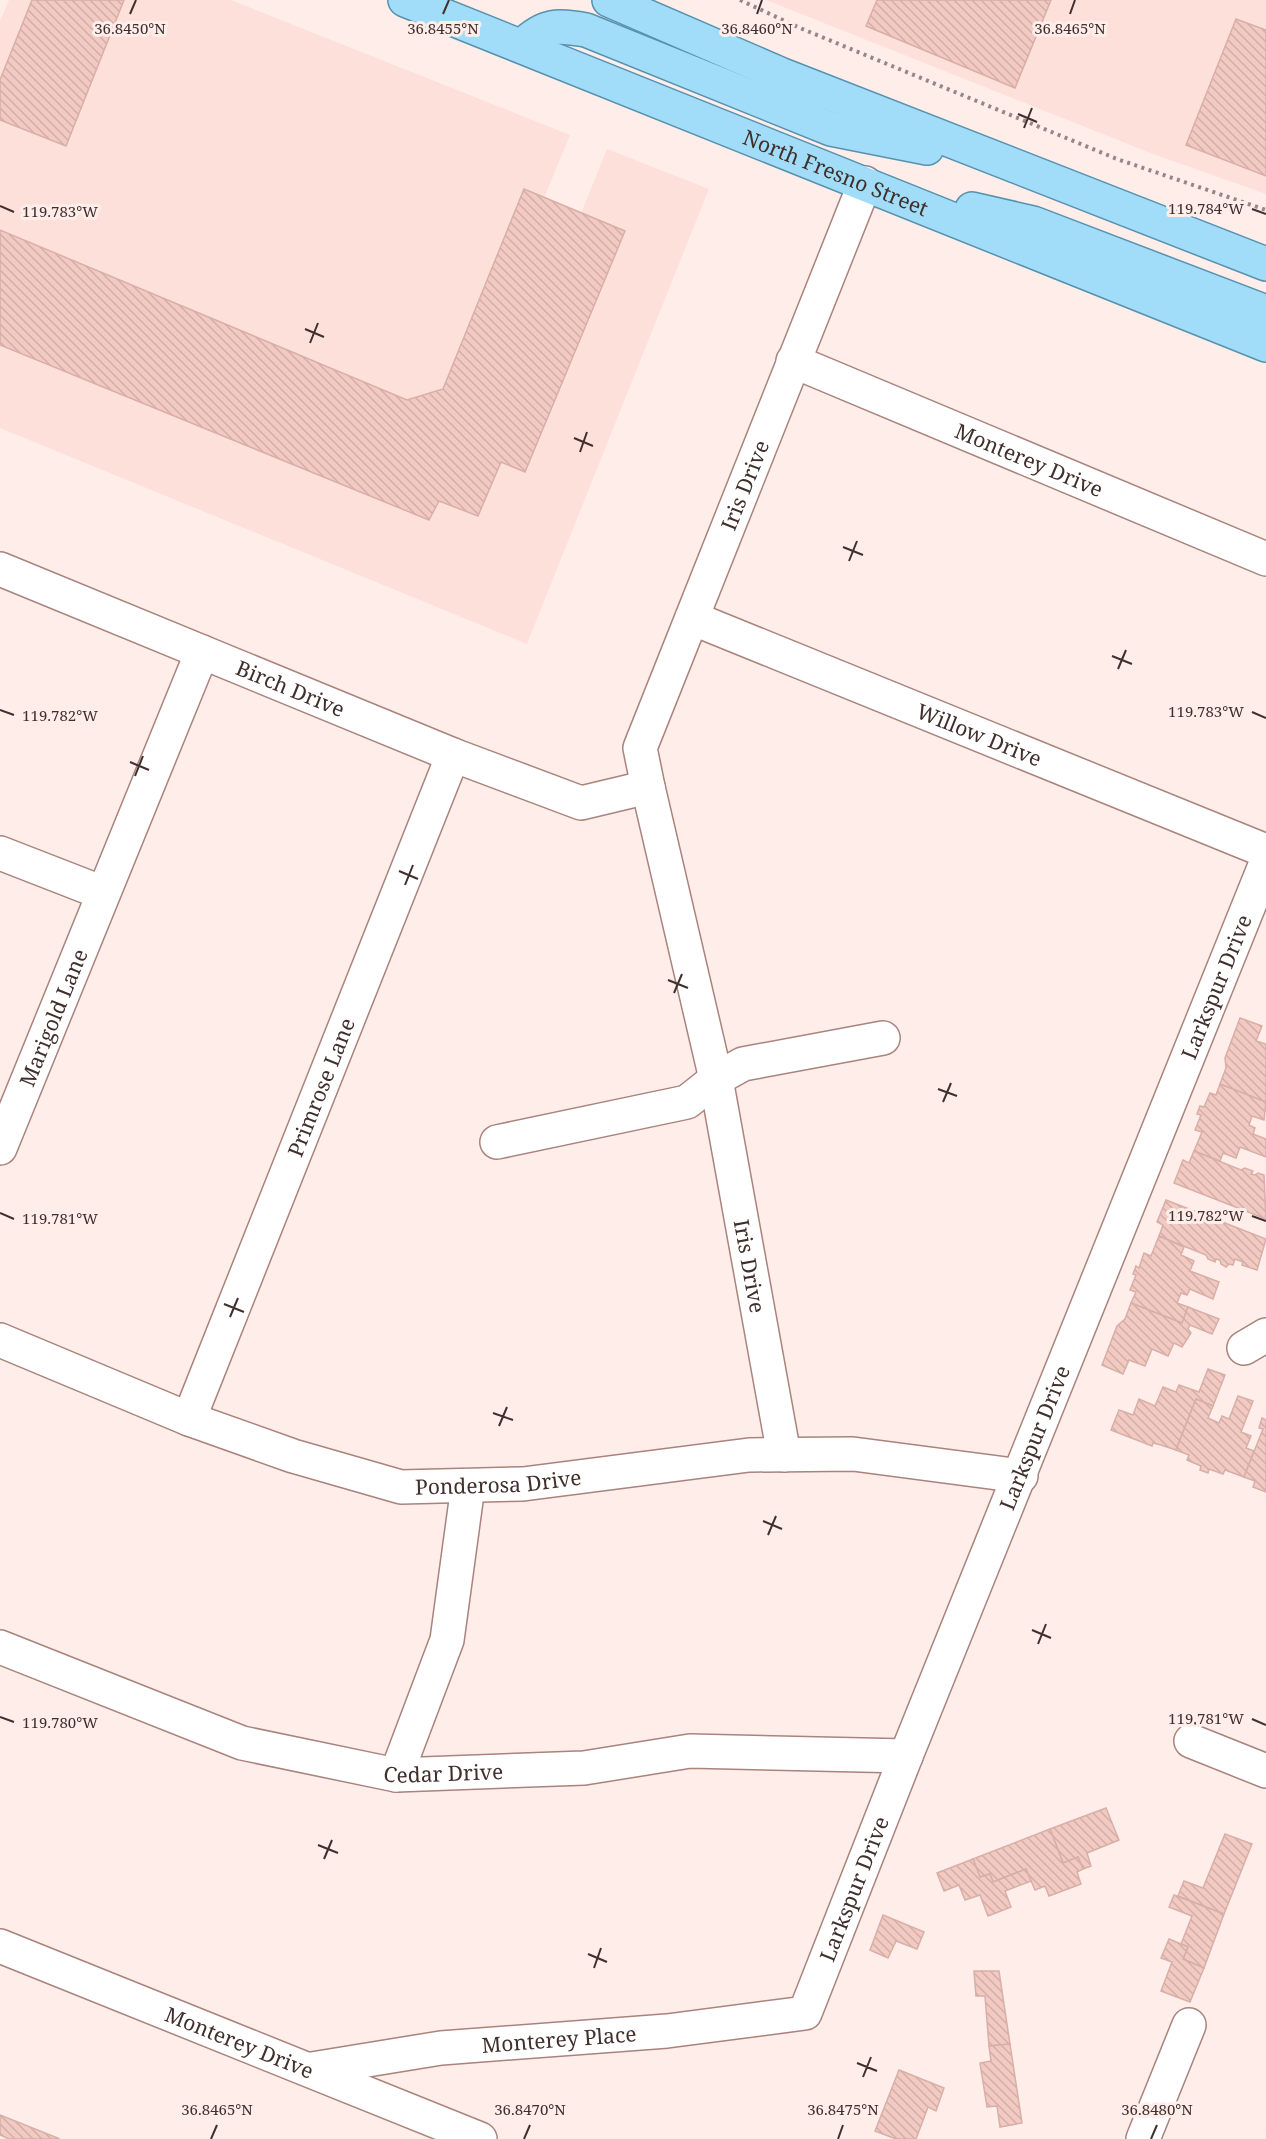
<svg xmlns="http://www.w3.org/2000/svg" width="1266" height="2139" font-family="'Noto Serif',serif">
	<defs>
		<pattern id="building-back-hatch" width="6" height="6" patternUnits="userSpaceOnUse" patternTransform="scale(1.5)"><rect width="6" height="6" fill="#f3cac2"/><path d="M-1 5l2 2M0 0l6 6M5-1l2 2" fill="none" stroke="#d1aea7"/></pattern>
	</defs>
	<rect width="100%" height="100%" fill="#ffedea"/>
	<!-- built -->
	<g fill="#fee0da">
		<path d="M9,0H231L570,135L540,208L577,223L607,149L709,189L527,644L0,428V21Z"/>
		<path d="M766,0H1266V194L1153,154Z"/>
	</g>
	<!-- building -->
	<g fill="url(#building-back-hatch)" stroke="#d8afa8" stroke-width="1.5">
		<path d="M32,0H124L66,146L0,120V80Z"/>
		<path d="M877,0H1051L1015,88L866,26Z"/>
		<path d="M1236,19L1266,30V176L1186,145Z"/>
		<path d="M524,189L625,231L525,472L501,462L478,516L439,501L429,520L0,345V230L407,400L443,389Z"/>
		<path d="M1240,1018L1262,1026L1256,1041L1266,1044V1102L1220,1084L1226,1068L1225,1058Z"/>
		<path d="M1220,1084L1266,1102L1264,1120L1252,1116L1249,1125L1255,1128L1253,1134L1266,1139V1157L1240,1147L1236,1158L1223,1153L1220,1161L1194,1151L1202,1132L1195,1130L1201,1115L1197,1114L1200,1106L1204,1107L1210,1093L1216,1095Z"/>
		<path d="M1194,1151L1241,1170L1245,1168L1253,1171L1251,1174L1255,1175L1258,1173L1264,1175L1266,1219L1174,1183L1183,1160L1189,1163Z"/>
		<path d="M1166,1200L1266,1239L1257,1270L1242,1265L1243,1262L1235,1259L1233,1265L1229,1264L1226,1267L1221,1264L1220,1260L1216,1259L1215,1262L1208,1259L1206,1255L1159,1236L1163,1225L1157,1222Z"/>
		<path d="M1159,1236L1184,1247L1181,1255L1194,1261L1190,1271L1219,1282L1213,1299L1190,1289L1187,1295L1181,1293L1177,1303L1188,1307L1182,1323L1131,1303L1136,1292L1130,1290L1136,1275L1133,1274L1136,1266L1139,1268L1144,1253L1151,1256Z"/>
		<path d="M1131,1303L1182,1323L1188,1307L1219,1319L1212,1334L1190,1325L1188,1329L1191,1333L1182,1347L1174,1343L1168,1356L1152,1349L1145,1366L1129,1360L1123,1374L1102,1365L1117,1326L1125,1319Z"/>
		<path d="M1208,1369L1225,1375L1213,1406L1196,1399L1176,1450L1161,1445L1153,1443L1152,1446L1111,1430L1119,1410L1133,1415L1139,1399L1155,1406L1163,1387L1176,1392L1179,1385L1199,1392Z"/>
		<path d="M1238,1396L1253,1401L1241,1432L1251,1436L1246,1448L1254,1451L1244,1477L1225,1470L1223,1474L1209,1469L1208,1473L1200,1470L1201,1466L1187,1460L1189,1455L1176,1450L1196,1399L1213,1406L1208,1418L1219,1423L1222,1416L1229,1419Z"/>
		<path d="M1262,1418L1266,1420V1492L1253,1487L1255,1481L1244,1477L1263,1429L1259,1428Z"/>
		<path d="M1106,1808L1119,1840L1087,1853L1091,1866L1083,1869L1078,1857L1063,1863L1050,1829Z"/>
		<path d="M1050,1829L1063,1863L1078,1857L1083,1869L1077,1872L1081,1884L1049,1896L1045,1886L1035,1890L1026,1869L993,1882L990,1874L980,1877L973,1859Z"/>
		<path d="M1225,1834L1252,1844L1224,1914L1178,1896L1184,1881L1203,1888Z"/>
		<path d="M973,1859L980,1877L990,1874L993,1882L1026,1869L1031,1881L1005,1891L1011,1907L988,1916L980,1895L965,1900L959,1885L944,1891L937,1873Z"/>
		<path d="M1174,1895L1224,1914L1204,1968L1183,1959L1188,1947L1181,1944L1192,1916L1169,1907Z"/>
		<path d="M883,1915L924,1932L917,1949L896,1941L888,1958L870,1950Z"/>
		<path d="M1169,1939L1188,1947L1183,1959L1204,1968L1190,2002L1161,1991L1172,1962L1161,1958Z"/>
		<path d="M974,1971H999L1010,2044L989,2046L985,1996H976Z"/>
		<path d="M1010,2044L1022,2123L1000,2127L997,2106L987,2107L980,2063L991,2061L989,2046Z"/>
		<path d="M899,2070L944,2088L936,2111L928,2107L916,2139H896L875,2131Z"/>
		<path d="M0,2115L60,2139H9L0,2135Z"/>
	</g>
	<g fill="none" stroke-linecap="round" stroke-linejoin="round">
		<!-- minor casing -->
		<g stroke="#a9837c" stroke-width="36">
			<g id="minor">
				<path id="s1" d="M793,361L1266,559"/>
				<path id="s2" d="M0,569L453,755L581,803L648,787L640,748L865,183"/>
				<path id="s3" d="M692,618L1266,851"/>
				<path id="s4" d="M648,787L716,1079L784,1455"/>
				<path d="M0,853L103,893"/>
				<path d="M497,1142L687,1102L716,1079L743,1064L883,1038"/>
				<path id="s5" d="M0,1148L202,652"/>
				<path id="s6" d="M0,1340L189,1419L293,1456L401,1487L523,1484L749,1455L853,1454L1021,1476"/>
				<path d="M1244,1348L1266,1335"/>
				<path id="s7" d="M189,1419L453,755"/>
				<path id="s8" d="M0,1647L242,1743L396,1775L584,1768L690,1751L906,1756"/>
				<path d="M1191,1741L1266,1771"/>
				<path d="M396,1775L447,1640L468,1486"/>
				<path id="s9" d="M0,1946L480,2139"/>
				<path id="s10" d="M312,2069L441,2048L667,2031L805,2013L906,1756L1266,863"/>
				<path d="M1143,2139L1189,2025"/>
			</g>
		</g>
		<!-- major casing -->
		<g stroke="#5692ae" stroke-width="36">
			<g id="major">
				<path id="s11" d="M405,0L1266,345"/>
				<path d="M609,0L780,74L1266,264"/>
				<path d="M522,46C545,24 556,25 586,30L831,129L927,148"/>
				<path d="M972,209L1033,223L1266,312"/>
			</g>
		</g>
		<!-- path -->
		<path stroke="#978784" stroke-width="4" stroke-dasharray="3 4.5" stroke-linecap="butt" d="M740,0L800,28L1117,159L1266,210"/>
		<!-- minor -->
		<use href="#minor" stroke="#fff" stroke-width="33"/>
		<!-- major -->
		<use href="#major" stroke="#a1ddf8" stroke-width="33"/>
	</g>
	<!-- ticks -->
	<path fill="none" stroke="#40302d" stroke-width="2" d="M130,14L136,0M443,14L449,0M757,14L762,0M1070,14L1075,0M1018,114L1037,122M1024,128L1032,108M0,206L14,212M1252,209L1266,214M305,329L324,337M310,343L318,323M574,438L593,446M580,452L587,432M843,547L863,555M849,561L857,541M1112,656L1132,664M1118,669L1126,650M0,710L14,715M1252,712L1266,718M130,762L149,770M135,776L143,756M399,871L418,879M405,885L413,865M668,980L688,988M674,993L682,974M938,1089L957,1096M943,1102L951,1083M0,1213L14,1219M1252,1216L1266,1221M224,1304L244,1312M230,1317L238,1298M493,1413L513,1420M499,1426L507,1407M763,1521L782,1529M768,1535L776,1516M1032,1630L1051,1638M1038,1644L1046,1624M0,1717L14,1722M1252,1719L1266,1725M318,1845L338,1853M324,1859L332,1840M588,1954L607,1962M594,1968L601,1948M857,2063L877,2071M863,2077L871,2057M211,2139L217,2125M524,2139L530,2125M838,2139L843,2125M1151,2139L1157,2125"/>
	<g text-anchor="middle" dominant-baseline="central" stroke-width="6" stroke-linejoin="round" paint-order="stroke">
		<!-- street labels -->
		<g font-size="21" fill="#40302d" stroke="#ffedea">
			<text stroke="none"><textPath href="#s11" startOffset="464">North Fresno Street</textPath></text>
			<text stroke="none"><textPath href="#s1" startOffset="256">Monterey Drive</textPath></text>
			<text stroke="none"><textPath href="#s2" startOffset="1018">Iris Drive</textPath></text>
			<text stroke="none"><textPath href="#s2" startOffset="314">Birch Drive</textPath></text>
			<text stroke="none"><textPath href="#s3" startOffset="310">Willow Drive</textPath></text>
			<text stroke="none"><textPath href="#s10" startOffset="1602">Larkspur Drive</textPath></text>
			<text stroke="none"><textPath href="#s5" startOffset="141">Marigold Lane</textPath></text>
			<text stroke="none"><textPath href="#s7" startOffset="357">Primrose Lane</textPath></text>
			<text stroke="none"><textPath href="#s4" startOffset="490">Iris Drive</textPath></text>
			<text stroke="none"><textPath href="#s10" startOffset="1116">Larkspur Drive</textPath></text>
			<text stroke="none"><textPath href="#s6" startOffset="525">Ponderosa Drive</textPath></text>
			<text stroke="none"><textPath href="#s8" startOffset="465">Cedar Drive</textPath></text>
			<text stroke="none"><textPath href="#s10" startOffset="630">Larkspur Drive</textPath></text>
			<text stroke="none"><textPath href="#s10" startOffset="249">Monterey Place</textPath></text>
			<text stroke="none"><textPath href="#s9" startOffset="258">Monterey Drive</textPath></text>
		</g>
	</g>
	<g font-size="15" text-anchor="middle" fill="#40302d" stroke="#ffedea" stroke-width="6" stroke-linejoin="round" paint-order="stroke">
		<text x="130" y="34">36.8450°N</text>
		<text x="443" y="34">36.8455°N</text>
		<text x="757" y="34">36.8460°N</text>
		<text x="1070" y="34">36.8465°N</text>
		<text x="1206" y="214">119.784°W</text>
		<text x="60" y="217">119.783°W</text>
		<text x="1206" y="717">119.783°W</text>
		<text x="60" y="721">119.782°W</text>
		<text x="1206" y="1221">119.782°W</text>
		<text x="60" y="1224">119.781°W</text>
		<text x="1206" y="1724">119.781°W</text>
		<text x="60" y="1728">119.780°W</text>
		<text x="217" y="2115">36.8465°N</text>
		<text x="530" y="2115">36.8470°N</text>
		<text x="843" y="2115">36.8475°N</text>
		<text x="1157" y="2115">36.8480°N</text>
	</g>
</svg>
